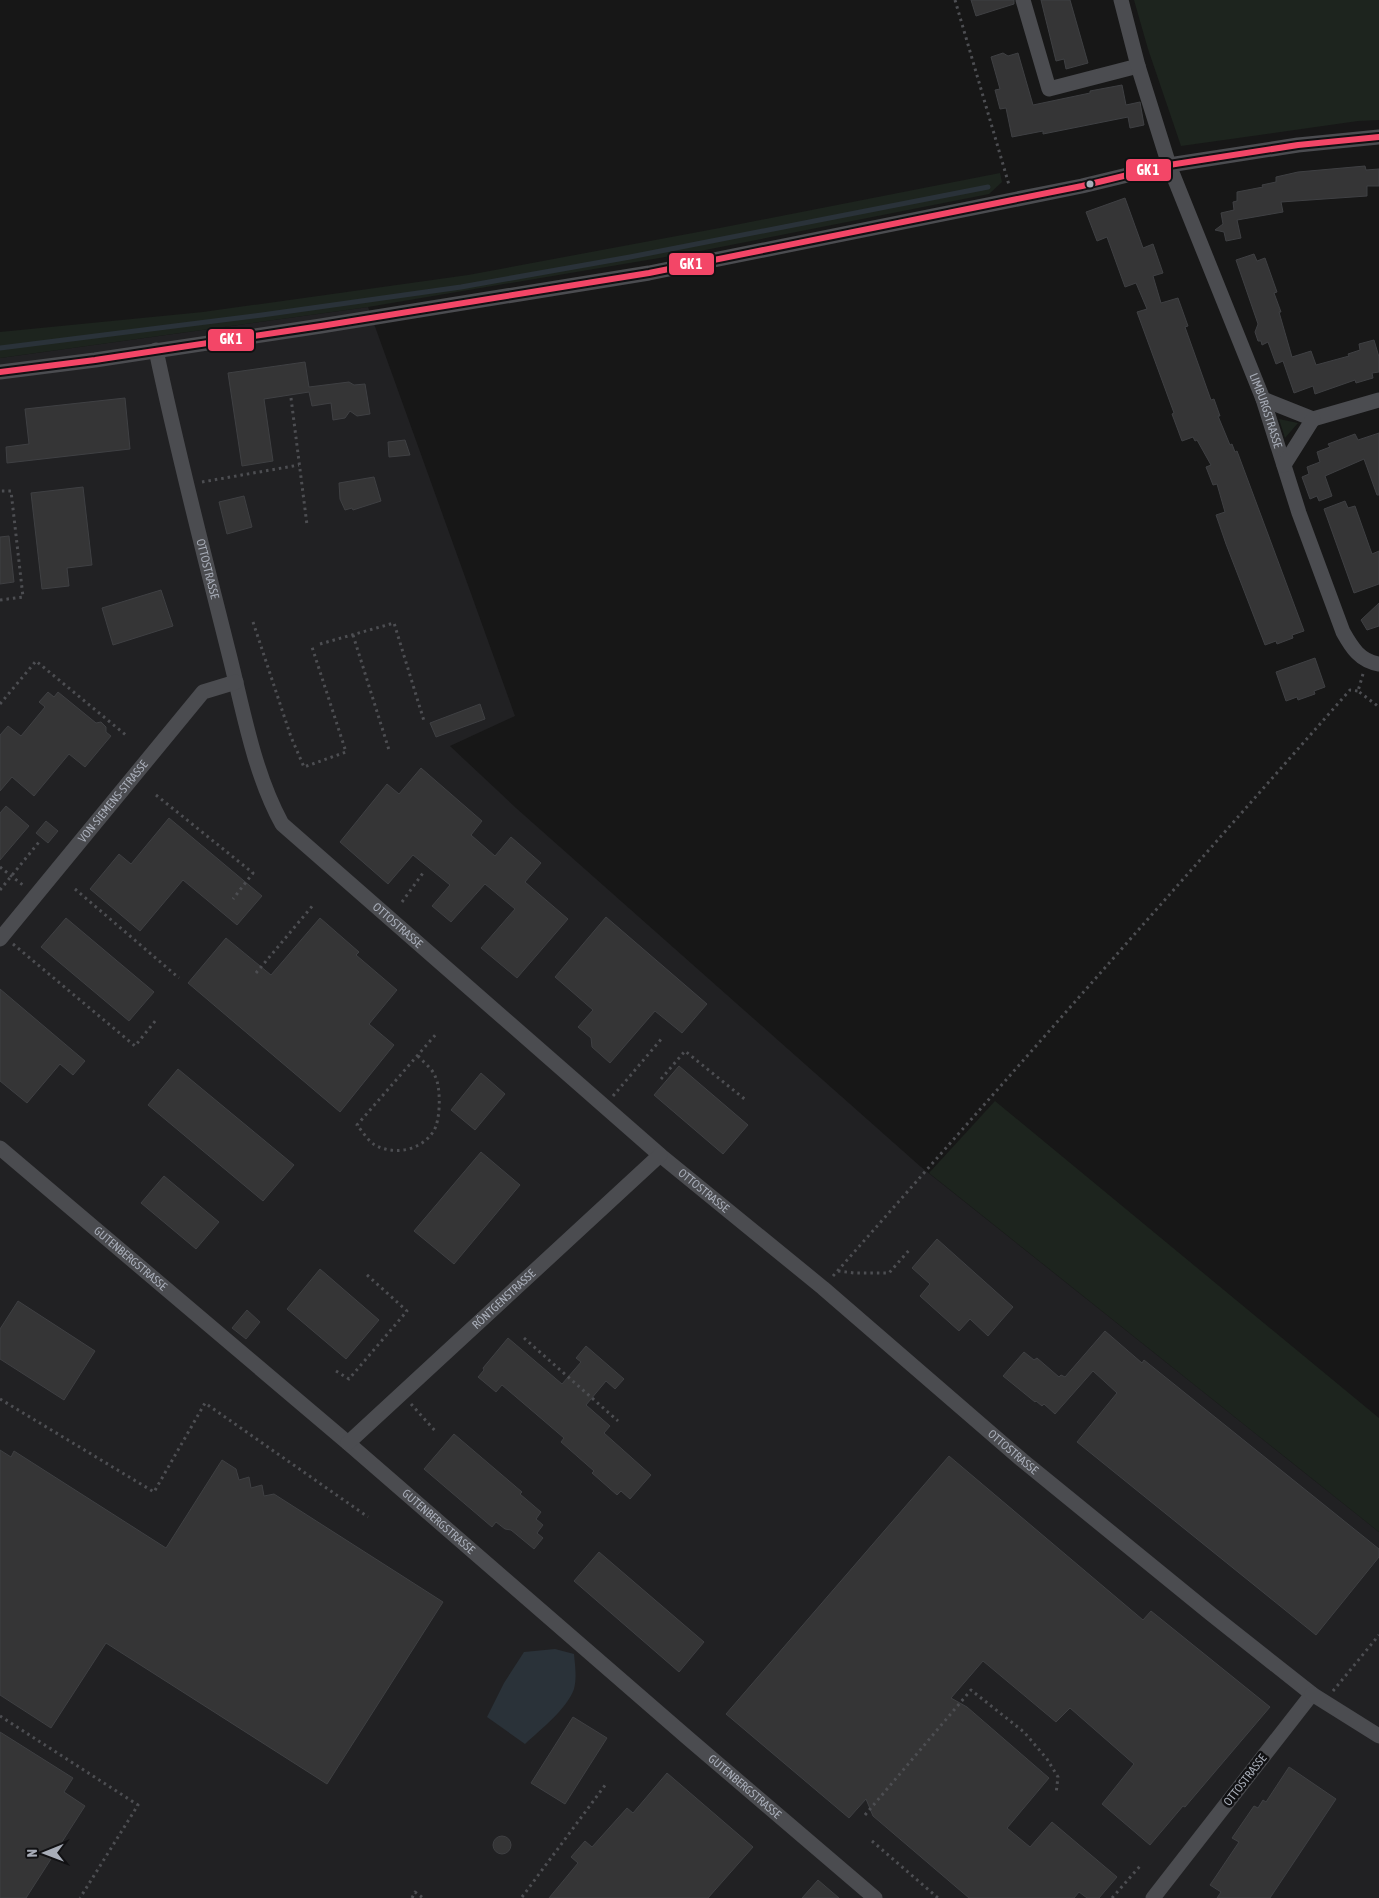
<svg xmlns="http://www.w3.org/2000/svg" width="1379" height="1898" font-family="'Asap Condensed',sans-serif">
	<rect width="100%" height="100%" fill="#171717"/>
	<!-- built -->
	<path fill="#212123" d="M368,307L515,716L450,746L516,808L921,1167L1379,1532V1898H0V358Z"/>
	<!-- green -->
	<g fill="#1d241e">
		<path d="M1134,0H1379V120L1358,121L1181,146L1148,49Z"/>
		<path d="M1000,173L1002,182L989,194L695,252L368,307L0,358V332L203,312L468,275L725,227Z"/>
		<path d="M1279,419L1298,423L1285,438Z"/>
		<path d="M995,1101L1379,1418V1532L929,1173Z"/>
	</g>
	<!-- water -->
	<path fill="#2a3239" d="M555,1649L574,1654C575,1665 577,1678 574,1689C567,1709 540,1730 525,1744L487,1717L504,1683L524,1652Z"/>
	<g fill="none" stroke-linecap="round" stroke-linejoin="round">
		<!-- stream -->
		<path stroke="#2a3239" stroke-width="5" d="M0,348L262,315L461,287L630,257L988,187"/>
	</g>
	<!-- building -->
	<g fill="#353536" stroke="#3f4043">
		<path d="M971,0H1014V4L976,16Z"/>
		<path d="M1041,0H1070L1088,63L1066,69L1064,59L1056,61Z"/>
		<path d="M1003,53L1008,56L1018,53L1033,105L1090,93V91L1122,85L1126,105L1140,102L1144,125L1130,128L1128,117L1043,134V131L1012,137L1006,108L1000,109L995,90L1000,89L991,57Z"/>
		<path d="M1365,166L1366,170L1379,169V186H1367V196L1281,202L1283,212L1237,220L1241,238L1226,241L1224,232L1215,230L1223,224L1221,213L1234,210L1233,202L1237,201V192L1263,187L1262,185L1276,182V177L1298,172Z"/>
		<path d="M1125,198L1143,248L1153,244L1163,273L1153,276L1161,303L1178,298L1188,326L1185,327L1211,400L1214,399L1220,416H1218L1230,445L1232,444L1235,452L1237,451L1304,631L1292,635L1293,638L1277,644L1276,641L1265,645L1226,544L1216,515L1225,512L1217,484L1213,485L1206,467L1211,465L1197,440L1195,441L1193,437L1182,441L1172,414L1174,413L1137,312L1147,309L1136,283L1125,287L1107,237L1097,241L1086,212Z"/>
		<path d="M1254,254L1257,261L1265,258L1277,292L1274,293L1281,312H1279L1292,357L1311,351L1316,365L1349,356L1348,354L1360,350L1359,344L1374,340L1379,357V372L1372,373L1373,378L1356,383L1355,380L1315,394L1313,386L1294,393L1283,361L1276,364L1268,342L1262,345L1261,341H1258L1255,332L1258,324L1236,260Z"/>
		<path d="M305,362L309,387L349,382L354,385L365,384L370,414L357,416L350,411L345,418L333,420L331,403L312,406L309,392L264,399L273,461L242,466L228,373Z"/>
		<path d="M125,398L130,449L7,463L6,447L29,444L25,409Z"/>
		<path d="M1379,433V495H1377L1364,459L1325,476L1332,496L1319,501L1317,496L1310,499L1302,477L1309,474L1307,467L1320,462L1317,452L1330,447L1328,444L1355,434L1358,440Z"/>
		<path d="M405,440L410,455L389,457L388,442Z"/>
		<path d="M374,477L381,501L353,510L352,508L345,510L340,499L339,483Z"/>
		<path d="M83,487L92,565L67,568L69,586L42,589L31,493Z"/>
		<path d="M244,496L252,527L227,534L219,502Z"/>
		<path d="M1345,501L1348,508L1355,506L1372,554L1379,551V584L1354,593L1324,509Z"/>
		<path d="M9,536L14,582L0,584V537Z"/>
		<path d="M161,590L173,626L113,645L102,608Z"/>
		<path d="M1379,603V626L1367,630L1361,620Z"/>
		<path d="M1315,658L1325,687L1314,691L1315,694L1298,700L1297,697L1286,701L1276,672Z"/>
		<path d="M48,692L54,697L58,692L96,723L101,722L106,727V732L111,736L85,767L69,754L34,796L12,777L0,791V735L8,726L21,736L45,707L39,702Z"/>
		<path d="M480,704L485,719L436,737L430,723Z"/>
		<path d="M421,768L482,821L471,835L495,856L511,837L541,863L525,882L568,919L517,978L481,948L515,909L485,884L451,922L432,906L450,885L413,855L388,884L340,842L387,784L399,794Z"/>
		<path d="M6,806L29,826L0,860V813Z"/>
		<path d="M169,818L262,896L237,925L183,880L140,931L90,889L119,854L131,864Z"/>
		<path d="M46,821L58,831L48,843L36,833Z"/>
		<path d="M606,917L707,1004L682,1033L655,1011L610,1063L592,1047L591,1038L578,1027L593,1010L555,977Z"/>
		<path d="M66,918L154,992L129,1021L41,947Z"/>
		<path d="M320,918L359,952L356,955L397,990L369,1024L394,1045L340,1112L188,983L226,938L271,975Z"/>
		<path d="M0,989L85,1061L73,1075L60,1064L27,1103L0,1081Z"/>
		<path d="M679,1066L748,1125L723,1154L654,1095Z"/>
		<path d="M178,1069L294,1165L263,1201L148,1105Z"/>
		<path d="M481,1073L505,1094L475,1130L451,1110Z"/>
		<path d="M481,1152L520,1185L454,1264L414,1231Z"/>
		<path d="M164,1176L219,1222L196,1249L141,1203Z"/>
		<path d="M937,1239L1013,1307L988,1336L970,1319L959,1331L920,1296L930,1284L912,1268Z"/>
		<path d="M320,1269L379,1320L346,1359L287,1309Z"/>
		<path d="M18,1301L95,1351L64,1400L0,1359V1329Z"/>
		<path d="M247,1310L260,1322L246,1339L232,1328Z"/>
		<path d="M1105,1331L1142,1363L1144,1360L1379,1549V1557L1316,1635L1077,1442L1117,1393L1093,1371L1055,1414L1044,1404L1042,1406L1036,1401L1035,1402L1003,1376L1024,1352L1034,1360L1037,1358L1059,1377L1061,1375L1065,1377Z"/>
		<path d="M508,1338L562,1384L581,1362L576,1358L586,1346L624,1379L615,1389L606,1381L586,1405L610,1426L604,1433L651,1475L630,1499L621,1491L617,1495L592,1473L594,1471L561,1442L564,1438L502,1385L496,1392L478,1377L484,1370L483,1368Z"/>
		<path d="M454,1434L522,1492L520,1494L541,1512L536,1519L543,1525L537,1533L543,1538L534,1549L511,1530L505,1529L496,1522L492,1527L424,1469Z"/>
		<path d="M0,1450L11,1457L14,1451L166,1548L222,1460L236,1469L239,1480L249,1477L251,1488L262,1485L264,1496L274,1494L443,1602L327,1784L106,1643L51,1728L0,1695Z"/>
		<path d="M949,1456L1143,1620L1151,1611L1270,1707L1185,1807L1183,1806L1150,1845L1102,1804L1134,1764L1070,1708L1056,1722L983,1661L951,1698L967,1707L1049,1778L1007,1828L1030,1847L1052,1822L1117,1877L1099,1898H1087L1079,1892L1074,1898H969L873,1816L866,1799L849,1818L726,1714Z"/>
		<path d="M599,1552L704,1642L679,1672L574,1581Z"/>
		<path d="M573,1717L607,1738L565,1804L531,1783Z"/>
		<path d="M0,1732L73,1778L64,1792L85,1806L26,1898H0Z"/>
		<path d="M1289,1767L1336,1799L1270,1898H1217L1221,1892L1210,1885L1239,1842L1232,1838L1254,1806L1258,1808L1263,1800L1266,1802Z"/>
		<path d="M667,1773L753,1847L708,1898H549L578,1863L571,1857L585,1841L592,1847L627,1808L633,1813Z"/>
		<circle cx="502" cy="1845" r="9"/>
		<path d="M818,1880L839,1898H802Z"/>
	</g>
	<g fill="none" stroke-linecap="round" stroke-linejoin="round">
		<!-- path -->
		<g stroke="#4d4e52" stroke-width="3" stroke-dasharray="2.5 4" stroke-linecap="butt">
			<path d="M955,0L1009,185"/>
			<path d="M291,398L307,525"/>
			<path d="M202,482L299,465"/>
			<path d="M0,600L23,597L11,491H1"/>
			<path d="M253,622L291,737L304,767L346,752L312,647"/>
			<path d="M353,635L389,750"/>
			<path d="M320,644L394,623L424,721"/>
			<path d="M1363,674L1358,691L1379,707"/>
			<path d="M0,704L36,661L127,736"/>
			<path d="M156,795L253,873L233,899"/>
			<path d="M0,867L24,886"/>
			<path d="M75,889L179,978"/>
			<path d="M0,890L39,842"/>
			<path d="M402,902L423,873"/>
			<path d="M13,944L135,1046L156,1020"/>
			<path d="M256,973L314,904"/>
			<path d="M418,1056C423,1062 432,1068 435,1076C441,1087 441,1121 433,1132C421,1150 395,1156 375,1145C369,1142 362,1131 357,1125L437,1033"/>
			<path d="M661,1079L685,1051L747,1101"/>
			<path d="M613,1096L663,1037"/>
			<path d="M838,1271L854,1273H889L911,1248"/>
			<path d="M833,1276L1350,690L1358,691"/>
			<path d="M524,1338L618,1421"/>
			<path d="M336,1371L349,1379L407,1311L366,1274"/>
			<path d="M0,1399L154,1492L205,1403L368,1517"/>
			<path d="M411,1404L437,1433"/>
			<path d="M1333,1691L1379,1635"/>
			<path d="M0,1716L138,1805L80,1898"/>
			<path d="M865,1815L971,1690L1024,1732L1047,1759L1058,1777L1056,1794"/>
			<path d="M872,1841L938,1898"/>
			<path d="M522,1897L606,1784"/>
			<path d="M412,1898L415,1892L423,1898"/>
			<path d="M1112,1898L1141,1865"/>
		</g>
		<!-- minor -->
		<g stroke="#4b4c50" stroke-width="15">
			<path d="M1023,0L1049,89L1138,66"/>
			<path id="s1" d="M1121,0L1138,66L1169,165L1263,399L1299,513L1343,632C1352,648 1360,661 1379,664"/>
			<path id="s2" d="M156,350C177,451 203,550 228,650C243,708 253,771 282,824L660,1155L823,1288L1022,1460L1211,1614L1312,1694L1153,1898"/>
			<path d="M0,372L95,360L321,326L649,273L1082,186L1169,165L1298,145L1379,137"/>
			<path d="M1263,399L1313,419L1379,400"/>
			<path d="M1284,465L1313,419"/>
			<path id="s3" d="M0,939L203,692L236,682"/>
			<path id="s4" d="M0,1148L348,1443L689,1739L875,1898"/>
			<path id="s5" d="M348,1443L660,1155"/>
			<path d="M1312,1694L1379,1736"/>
		</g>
		<!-- bus-1 casing -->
		<g stroke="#111113" stroke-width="10">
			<path id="bus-1" d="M0,372L95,360L321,326L649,273L1082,186L1169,165L1298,145L1379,137"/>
		</g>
		<!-- bus-1 -->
		<use href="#bus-1" stroke="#f34667" stroke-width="6"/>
	</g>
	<!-- markers -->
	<circle fill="#a8adb8" stroke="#111113" stroke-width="2" cx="1090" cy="184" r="4.5"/>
	<g text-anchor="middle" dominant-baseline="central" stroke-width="5" stroke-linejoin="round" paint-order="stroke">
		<!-- street labels -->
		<g font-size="12" fill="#a8adb8" stroke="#111113">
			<text stroke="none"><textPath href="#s1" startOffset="436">LIMBURGSTRASSE</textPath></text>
			<text stroke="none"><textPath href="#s2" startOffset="225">OTTOSTRASSE</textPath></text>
			<text stroke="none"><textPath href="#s3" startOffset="178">VON-SIEMENS-STRASSE</textPath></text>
			<text stroke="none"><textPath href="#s2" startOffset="645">OTTOSTRASSE</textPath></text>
			<text stroke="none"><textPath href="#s2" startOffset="1050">OTTOSTRASSE</textPath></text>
			<text stroke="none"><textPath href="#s4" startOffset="171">GUTENBERGSTRASSE</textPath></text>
			<text stroke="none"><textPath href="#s5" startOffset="212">RÖNTGENSTRASSE</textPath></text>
			<text stroke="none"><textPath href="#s2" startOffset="1455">OTTOSTRASSE</textPath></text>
			<text stroke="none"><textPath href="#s4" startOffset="576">GUTENBERGSTRASSE</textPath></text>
			<text transform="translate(1245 1780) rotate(-52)">OTTOSTRASSE</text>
			<text stroke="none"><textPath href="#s4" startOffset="981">GUTENBERGSTRASSE</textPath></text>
		</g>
	</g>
	<g stroke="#111113" stroke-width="2">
		<rect x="1125" y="158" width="47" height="24" rx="5" fill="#f34667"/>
		<rect x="668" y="252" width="47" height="24" rx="5" fill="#f34667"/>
		<rect x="207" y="328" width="48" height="24" rx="5" fill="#f34667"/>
	</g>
	<g font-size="14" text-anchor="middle" font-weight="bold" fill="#fff">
		<text x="1148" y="175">GK 1</text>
		<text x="691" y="269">GK 1</text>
		<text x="231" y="344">GK 1</text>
	</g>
	<!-- north arrow -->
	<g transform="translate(45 1853) rotate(269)" stroke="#111113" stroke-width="4" paint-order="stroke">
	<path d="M0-4L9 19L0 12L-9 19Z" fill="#a8adb8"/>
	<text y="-8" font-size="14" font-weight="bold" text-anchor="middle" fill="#a8adb8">N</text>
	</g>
</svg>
